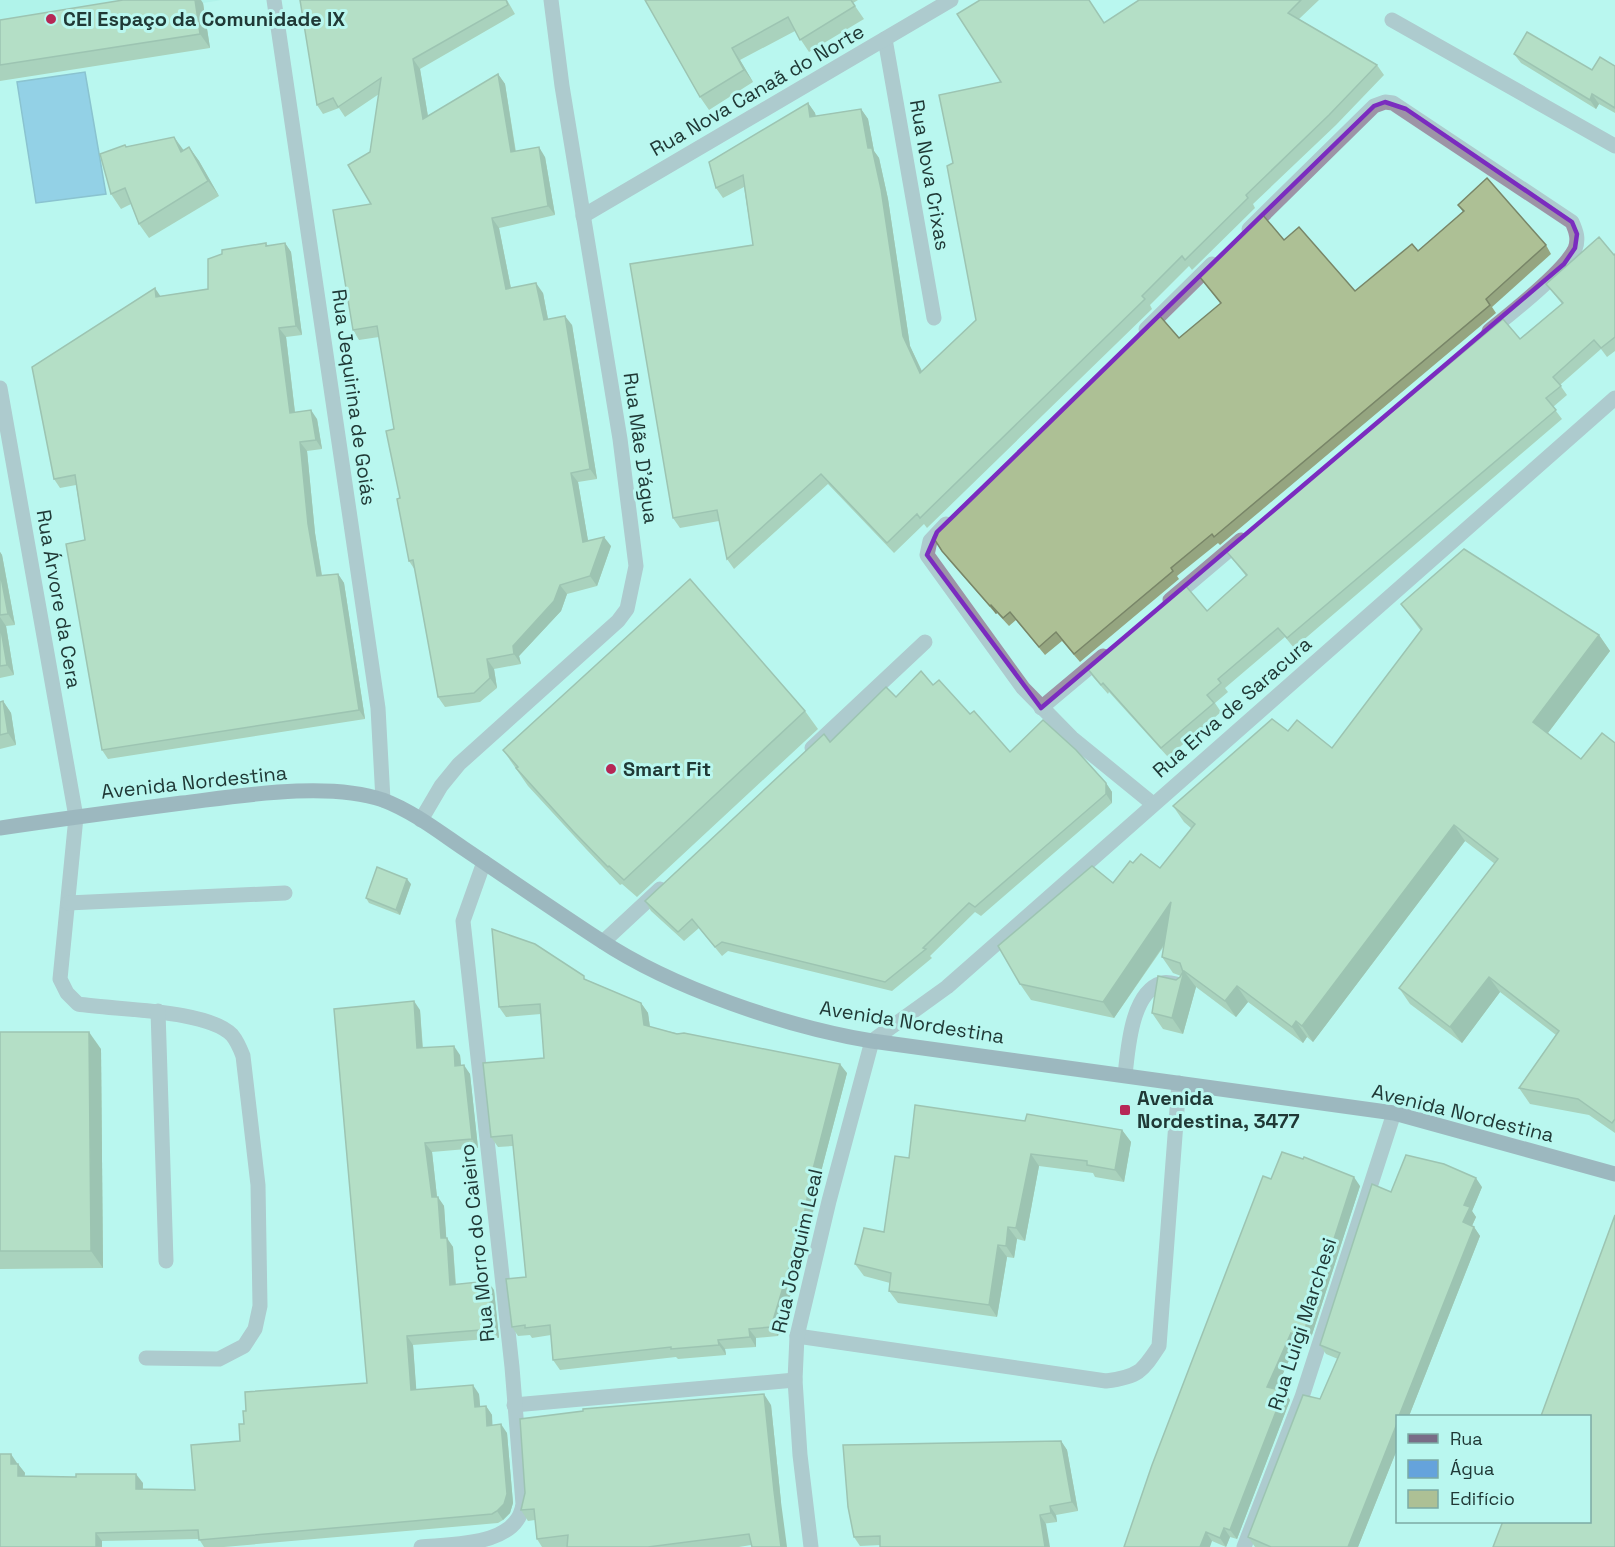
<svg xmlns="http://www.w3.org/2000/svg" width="1615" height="1547" font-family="'Space Grotesk',sans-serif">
	<rect width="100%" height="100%" fill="#b9f7ef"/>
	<!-- built -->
	<path fill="#a5ede5" d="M0,0H222L0,36Z"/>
	<!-- water -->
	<path fill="#65a3dc" stroke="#5083aa" stroke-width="1.5" d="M85,72L106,194L36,203L17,82Z"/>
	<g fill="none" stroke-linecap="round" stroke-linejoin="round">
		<!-- service -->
		<g stroke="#9d94a6" stroke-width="15">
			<path d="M76,817L60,979L67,993L78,1004C114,1010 207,1009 232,1035C237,1041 240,1048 243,1056L258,1185L260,1306L255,1329L244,1346L219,1359L146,1358"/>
			<path d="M68,903L285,893"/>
			<path d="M158,1011L166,1261"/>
			<path d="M1125,1075C1128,1050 1131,992 1162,983C1166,982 1172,983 1176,984"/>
		</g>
		<!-- minor -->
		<g stroke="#9d94a6" stroke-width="15">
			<path d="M274,0L378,708L383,800"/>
			<path d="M1392,20L1615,146"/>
			<path d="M885,39L934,318"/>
			<path d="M583,216L951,0"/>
			<path d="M1249,229L1374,106L1385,102L1393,103L1572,222C1576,231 1579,239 1575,249C1564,272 1510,314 1489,331"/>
			<path d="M1146,329L1212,264"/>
			<path d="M0,388L76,817"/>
			<path d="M946,524L930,541L927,555L1023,688L1072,738L1153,804"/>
			<path d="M1170,600L1241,540"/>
			<path d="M1041,708L1103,656"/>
			<path d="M812,748L925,642"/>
			<path d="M421,820L441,786L459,764L618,621L627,609L636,566L620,439L562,86L551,0"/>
			<path d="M603,942L660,889"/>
			<path d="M797,1336L1106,1381C1138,1377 1142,1372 1159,1346L1179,1083"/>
			<path d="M514,1405L795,1380"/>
			<path d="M421,1547C453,1544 518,1546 523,1504L512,1367L463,921L484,862"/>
			<path d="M811,1547L800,1455L795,1380L797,1336L829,1201L872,1041L947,987L1615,398"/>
			<path d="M1244,1547L1302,1397L1394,1113"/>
		</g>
		<!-- secondary -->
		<path stroke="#796c86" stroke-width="15" d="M0,828C61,819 121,811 182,803C240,796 327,781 383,800C412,811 438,831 463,848C509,879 554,910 600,940C672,988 787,1027 872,1041L1394,1113L1615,1174"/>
	</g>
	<!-- wall -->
	<g fill="#95a580">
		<path d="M507,0L515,14L420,69L428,116L498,74L505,84L516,152L545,157L555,215L499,228L511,288L543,293L548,319L572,325L597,479L578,482L588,541L611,546L597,586L567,594L561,611L519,656L521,664L494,669L497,688L480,702L445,707L438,697L415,570L409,561L400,498L394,429L379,337L359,340L353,330L371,204L370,152L379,94L345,117L339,108L323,114L317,105Z"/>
		<path d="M645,0H858L853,3L864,19L809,52L795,31L740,60L753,82L709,110L700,97Z"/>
		<path d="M1139,0H1319L1299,19L1377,65L1384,75L1336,125L1253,204L1255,208L1192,270L1189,266L1150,305L1152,309L927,528L924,524L894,553L828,484L734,569L727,559L719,521L680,528L673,518L753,245L744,187L723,198L716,188L808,103L815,113L816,116L861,109L868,119L874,151L879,158L888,199L910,346L922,371L976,320L953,163L1001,82L1104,23Z"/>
		<path d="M203,3L210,48L0,81V20Z"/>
		<path d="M1514,54L1592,70L1615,66V113L1599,104L1596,109L1521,63Z"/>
		<path d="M126,147L184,150L189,147L199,161L219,196L149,238L139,224L131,204L121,209L111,194Z"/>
		<path d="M1458,205L1546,245L1551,254L1492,307L1496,313L1220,545L1218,543L1177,576L1179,579L1080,662L1062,641L1045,655L1016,620L1009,626L997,613L996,614L948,559L933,537L1221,304L1199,276L1284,240L1355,291L1418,251L1463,212Z"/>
		<path d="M266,243L268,246L285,243L291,252L302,335L286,337L295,412L317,419L322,449L307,451L315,533L322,575L338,574L344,583L365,719L108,759L102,750L85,540L76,485L60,488L54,479L161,296L208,289Z"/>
		<path d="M1615,254V351L1607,357L1601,349L1560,385L1567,395L1553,407L1562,419L1294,648L1285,637L1225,688L1228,692L1215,703L1221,712L1168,757L1109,692L1108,694L1093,677L1087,668L1207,611L1246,576L1226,551L1520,339L1562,304L1546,284Z"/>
		<path d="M0,552L2,555L15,625L6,626L14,675L0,678Z"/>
		<path d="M1401,604L1599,635L1610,651L1548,733L1581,759L1615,743V1133L1589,1115L1530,1104L1519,1088L1556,1035L1500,992L1462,1043L1410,1004L1399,988L1495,864L1465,841L1313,1042L1307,1037L1303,1043L1248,1002L1236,1017L1196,987L1183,1034L1163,1029L1152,1013L1176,980L1180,977L1181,976L1173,973L1162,957L1164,946L1114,1018L1031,1000L1020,984L1113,883L1133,863L1160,868L1192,829L1184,822L1173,806L1288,731L1332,748L1421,631Z"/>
		<path d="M933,685L970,714L1010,752L1106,783L1112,792V803L981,916L975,912L930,956L932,958L892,991L728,951L722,956L699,928L684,941L651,911L645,901L830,742L896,697Z"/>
		<path d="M3,701L11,713L16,745L0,749V702Z"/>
		<path d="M805,711L818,729L637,897L622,884L620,885L586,849L528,786L503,750Z"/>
		<path d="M411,884L400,915L369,903L366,898Z"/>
		<path d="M587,980L641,1003L648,1013L650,1027L847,1073L817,1187L810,1231L778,1336L756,1338V1347L725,1349L726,1355L678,1359L676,1357L560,1370L553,1360L551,1335L532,1338L530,1335L518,1336L512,1327L526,1277L513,1146L498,1147L491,1137L544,1058L541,1014L506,1017L499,1007Z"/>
		<path d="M420,1010L423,1048L460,1055L461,1065L470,1074L478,1148L432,1152L437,1197L444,1206L446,1238L453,1247L456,1284L494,1290L499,1338L413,1345L416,1390L479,1394L480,1407L486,1406L492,1415V1425L507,1433L513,1503L510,1513L503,1520L498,1523L224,1547H204L199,1539L102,1541L0,1547L17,1463L25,1473L24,1476L143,1483V1489L195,1490L240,1441L244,1424L367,1383Z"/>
		<path d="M0,1032L101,1049L103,1268L0,1269Z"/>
		<path d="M1025,1121L1122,1130L1131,1142L1124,1182L1095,1177L1093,1173L1039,1166L1025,1241L1017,1239L1014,1258L1007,1257L997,1317L898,1303L889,1291L890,1283L864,1276L855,1264L884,1232L909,1158Z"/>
		<path d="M1271,1179L1360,1186L1308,1347L1297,1342L1276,1389L1284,1391L1290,1400L1237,1539L1230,1537L1226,1547L1212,1541L1124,1547Z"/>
		<path d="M1482,1187L1472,1211L1476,1217L1472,1226L1474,1227L1480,1236L1409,1416H1398V1447L1358,1547H1255L1248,1537L1320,1399L1338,1359L1326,1354L1320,1345L1391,1192Z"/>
		<path d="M771,1405L781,1502L751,1545L739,1547H542L537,1539L535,1520L528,1521L521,1510Z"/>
		<path d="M1061,1441L1067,1450L1078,1511L1056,1515L1057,1522L880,1545L860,1546L854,1537Z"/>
	</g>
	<!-- shaded-wall -->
	<g fill="#798668">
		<path d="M195,0H201L203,3L210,48L200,34Z"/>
		<path d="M732,48L740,60L753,82L744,70Z"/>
		<path d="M413,59L420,69L430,129L423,119Z"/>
		<path d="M498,74L505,84L517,162L511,152Z"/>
		<path d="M1592,94L1599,104L1596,109L1590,100Z"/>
		<path d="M808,103L815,113L817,127L810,117Z"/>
		<path d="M861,109L868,119L874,151L879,158L888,199L910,346L927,383L920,373L903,336Z"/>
		<path d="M174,137L185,152H181Z"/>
		<path d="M189,147L199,161L219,196L208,181Z"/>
		<path d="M539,147L545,157L555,215L548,206Z"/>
		<path d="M492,218L499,228L513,299L506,289Z"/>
		<path d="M285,243L291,252L302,335L296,326Z"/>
		<path d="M536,283L543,293L550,330L544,320Z"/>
		<path d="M155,288L161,297H156Z"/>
		<path d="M565,316L572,325L597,479L590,469Z"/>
		<path d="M279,328L286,337L296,422L290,413Z"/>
		<path d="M311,410L317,419L322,449L316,440Z"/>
		<path d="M300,442L307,451L315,533L323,584L317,576L308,524Z"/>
		<path d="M571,473L578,482L590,552L583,542Z"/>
		<path d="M604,537L611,546L597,586L590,576Z"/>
		<path d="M0,552L2,555L15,625L8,614L0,572Z"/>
		<path d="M338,574L344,583L365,719L359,710Z"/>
		<path d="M560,585L567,594L561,611L519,656L521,664L514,654L513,646Z"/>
		<path d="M991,605L997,613L996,614L990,606Z"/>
		<path d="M0,617L6,626L14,675L7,665L0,624Z"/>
		<path d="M1599,635L1610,651L1544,738L1533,722Z"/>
		<path d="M487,659L494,669L497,688L490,678Z"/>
		<path d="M3,701L11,713L16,745L8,733Z"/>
		<path d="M1106,783L1112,792V803L1106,794Z"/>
		<path d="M1454,825L1465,841L1313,1042L1302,1026Z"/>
		<path d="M407,879L411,884L400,915L396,910Z"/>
		<path d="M1171,902L1182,918L1114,1018L1103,1002Z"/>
		<path d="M1184,971L1196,987L1183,1034L1172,1018Z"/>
		<path d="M1489,977L1500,992L1462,1043L1450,1027Z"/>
		<path d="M1237,986L1248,1002L1236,1017L1225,1001Z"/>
		<path d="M414,1001L420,1010L423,1057L417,1048Z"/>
		<path d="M641,1003L648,1013L651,1035L644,1025Z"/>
		<path d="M1296,1021L1307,1037L1303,1043L1292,1027Z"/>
		<path d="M89,1032L101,1049L103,1268L91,1251Z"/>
		<path d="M454,1046L460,1055L462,1075L455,1066Z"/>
		<path d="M840,1064L847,1073L817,1187L810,1231L778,1336L771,1327Z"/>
		<path d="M464,1065L470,1074L478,1148L472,1139Z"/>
		<path d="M1122,1130L1131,1142L1124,1182L1115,1170Z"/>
		<path d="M425,1143L432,1152L438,1206L432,1197Z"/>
		<path d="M1031,1154L1039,1166L1025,1241L1016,1228Z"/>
		<path d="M1354,1177L1360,1186L1308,1347L1302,1338Z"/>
		<path d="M1476,1178L1482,1187L1472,1211L1476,1217L1469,1232L1463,1222L1464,1205Z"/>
		<path d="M438,1197L444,1206L447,1247L441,1238Z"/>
		<path d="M1008,1227L1017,1239L1014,1258L1006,1246Z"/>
		<path d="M1474,1227L1480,1236L1409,1416H1399Z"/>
		<path d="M447,1238L453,1247L456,1294L450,1285Z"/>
		<path d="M998,1245L1007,1257L997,1317L989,1305Z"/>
		<path d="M488,1281L494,1290L499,1338L493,1329Z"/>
		<path d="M749,1329L756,1338V1347L750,1337Z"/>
		<path d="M1291,1333L1297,1342L1273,1396L1267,1387Z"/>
		<path d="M407,1336L413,1345L417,1399L411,1390Z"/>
		<path d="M718,1340L725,1349L726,1355L719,1345Z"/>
		<path d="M473,1385L479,1394L481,1416L475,1407Z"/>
		<path d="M1284,1391L1290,1400L1237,1539L1230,1530Z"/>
		<path d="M764,1394L771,1405L781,1502L787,1547H781L774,1491Z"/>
		<path d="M486,1406L492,1415L493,1435L487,1426Z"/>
		<path d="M1398,1421V1447L1358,1547H1348Z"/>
		<path d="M501,1424L507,1433L513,1503L510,1513L503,1520L497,1511Z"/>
		<path d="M1061,1441L1067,1450L1078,1511L1072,1502Z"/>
		<path d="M11,1454L17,1463V1473L11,1464Z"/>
		<path d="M18,1464L25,1473L24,1485L18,1476Z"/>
		<path d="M136,1474L143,1483L142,1497L136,1489Z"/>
		<path d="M1050,1506L1056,1515L1057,1522L1051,1513Z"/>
		<path d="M1040,1515L1046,1524L1050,1547H1045Z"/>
		<path d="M1224,1528L1230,1537L1226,1547L1220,1538Z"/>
		<path d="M1206,1532L1212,1541L1210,1547H1200Z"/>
		<path d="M96,1533L102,1541V1547H96Z"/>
	</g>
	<!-- building -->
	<g fill="#adc095" stroke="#798668" stroke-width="1.5">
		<path d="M123,0H195L200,34L0,65V20Z"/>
		<path d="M300,0H506L508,5L413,59L423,119L498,74L511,152L539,147L548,206L492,218L506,289L536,283L544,320L565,316L590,469L571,473L583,542L604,537L590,576L560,585L554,601L513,646L514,654L487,659L490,678L474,693L438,697L413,560L409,561L397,499L400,498L386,431L394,429L377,326L353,330L333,210L371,204L348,165L370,152L381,78L338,107L333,98L317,105Z"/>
		<path d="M645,0H851L855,6L800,40L788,17L732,48L744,70L700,97Z"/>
		<path d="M980,0H1089L1104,23L1139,0H1301L1288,13L1377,65L1329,115L1246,195L1248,198L1185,260L1182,256L1142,296L1145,299L920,518L917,514L887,543L821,474L727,559L717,510L673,518L630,264L753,245L743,175L716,188L709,162L808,103L810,117L861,109L868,148H872L881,189L903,336L920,373L976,320L947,166L953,163L939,95L1001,82L957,14Z"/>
		<path d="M1527,32L1592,70L1600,57L1615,66V108L1592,94L1590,100L1514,54Z"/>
		<path d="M174,137L181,152L189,147L208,181L139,224L125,188L111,194L100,154L125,145L126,147Z"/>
		<path d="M1487,178L1546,245L1486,299L1490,305L1214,537L1212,534L1171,568L1173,571L1074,654L1056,632L1039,647L1010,612L1003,618L991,605L990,606L942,551L933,537L938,530L1159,315L1179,338L1221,303L1199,276L1262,214L1284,240L1299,227L1355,291L1412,244L1418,251L1464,211L1458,205Z"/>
		<path d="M1599,237L1614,255L1615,254V337L1601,348L1594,340L1553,377L1561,386L1546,398L1556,410L1287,638L1278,628L1218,679L1221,683L1207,695L1214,703L1161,748L1103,683L1101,685L1087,668L1185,585L1207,611L1247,575L1226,551L1503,319L1520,339L1563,303L1546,284Z"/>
		<path d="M266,243V246L285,243L296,326L279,328L290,413L311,410L316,440L300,442L308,524L317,576L338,574L359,710L102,750L66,544L85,540L75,475L54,479L32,367L155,288L156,297L208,289V259L222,254V250Z"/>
		<path d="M1464,549L1599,635L1533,722L1581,759L1602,733L1615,743V1119L1612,1123L1578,1099L1519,1088L1559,1031L1489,977L1450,1027L1399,988L1498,859L1454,825L1302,1026L1296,1021L1292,1027L1237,986L1225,1001L1184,971L1172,1018L1152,1013L1158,976L1176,980L1180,977L1183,972L1180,963L1162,957L1171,902L1103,1002L1020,984L998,946L1092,866L1113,883L1130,861L1133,863L1141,854L1160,868L1195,824L1173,806L1272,719L1288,731L1297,720L1332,748L1422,629L1401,604Z"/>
		<path d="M0,572L8,614L0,615Z"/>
		<path d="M690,579L805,711L624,880L609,866L608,867L573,831L516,768L518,767L503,750Z"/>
		<path d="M0,624L7,665L0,666Z"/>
		<path d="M921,671L933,685L939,680L970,714L974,711L1010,752L1043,720L1076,750L1106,783V794L975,907L969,903L923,948L926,949L885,982L722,942L715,947L692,919L678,932L645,901L824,734L830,742L886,687L896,697Z"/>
		<path d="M3,701L8,733L0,735V702Z"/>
		<path d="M377,867L407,879L396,910L366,898Z"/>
		<path d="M492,929L535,944L584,976V979L641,1003L644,1025L677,1034L684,1033L840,1064L811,1177L803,1221L771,1327L749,1329L750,1337L718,1340L719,1345L671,1349V1347L553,1360L550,1325L525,1328V1325L512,1327L506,1279L526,1277L512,1135L491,1137L483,1063L544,1058L540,1004L499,1007Z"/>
		<path d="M414,1001L417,1048L454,1046L455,1066L464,1065L472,1139L425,1143L432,1197H438L441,1238H447L450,1285L488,1281L493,1329L407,1336L411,1390L473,1385L475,1407L486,1406L487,1426L501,1424L507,1494L504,1504L497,1511L492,1514L199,1540L198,1530L96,1533V1547H0V1454H11V1464H18V1476L76,1477V1474H136V1489L195,1490L191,1445L240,1441L239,1424H244L243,1411H246L245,1392L367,1383L334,1009Z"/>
		<path d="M0,1032H89L91,1251H0Z"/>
		<path d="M915,1105L1025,1121L1027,1114L1122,1130L1115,1170L1087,1165V1161L1031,1154L1016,1228L1008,1227L1006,1246L998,1245L989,1305L889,1291L891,1273L855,1264L864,1228L884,1232L895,1156L909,1158Z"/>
		<path d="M1282,1152L1303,1159L1304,1157L1354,1177L1302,1338L1291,1333L1267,1387L1284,1391L1230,1530L1224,1528L1220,1538L1206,1532L1200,1547H1124L1152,1465L1263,1176L1271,1179Z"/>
		<path d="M1406,1155L1444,1164L1476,1178L1464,1205L1470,1207L1463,1222L1474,1227L1399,1416H1398V1421L1348,1547H1271L1248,1537L1303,1395L1320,1399L1340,1353L1320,1345L1372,1184L1391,1192Z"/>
		<path d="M1615,1215V1547H1493L1503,1521H1590V1416H1541Z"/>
		<path d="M764,1394L774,1491L781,1547H752L749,1534L648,1547H567L568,1535L537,1539L534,1509L521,1510L525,1493L520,1419L583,1411V1409Z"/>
		<path d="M1061,1441L1072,1502L1050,1506L1051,1513L1040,1515L1045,1547H880V1536L854,1537L848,1507L843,1445Z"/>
	</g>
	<!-- marked area -->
	<path d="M0 0H1615V1547H0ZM1385,102L1406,109L1572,222L1577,234L1575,248L1564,264L1041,708L927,555L937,532L1374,106Z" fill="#b9f7ef" fill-opacity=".55" fill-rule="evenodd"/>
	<path fill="none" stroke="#7b2cbf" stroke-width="4.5" stroke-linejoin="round" d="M1385,102L1406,109L1572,222L1577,234L1575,248L1564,264L1041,708L927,555L937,532L1374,106Z"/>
	<!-- markers -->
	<g fill="#b62756" stroke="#b9f7ef" stroke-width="2">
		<circle cx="51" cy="19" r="6"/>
		<circle cx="611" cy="769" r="6"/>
		<rect x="1119" y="1104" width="12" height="12" rx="3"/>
	</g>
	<g text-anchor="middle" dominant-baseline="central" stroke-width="6" stroke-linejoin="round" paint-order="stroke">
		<!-- poi labels -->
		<g font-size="20" font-weight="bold" fill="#203936" stroke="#b9f7ef" text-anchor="start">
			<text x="63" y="19">CEI Espaço da Comunidade IX</text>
			<text x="623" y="769">Smart Fit</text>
			<text x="1137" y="1098">Avenida<tspan x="1137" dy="23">Nordestina, 3477</tspan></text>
		</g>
		<!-- street labels -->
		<g font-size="20" fill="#203936" stroke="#b9f7ef">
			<text transform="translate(757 90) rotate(-30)">Rua Nova Canaã do Norte</text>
			<text transform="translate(930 175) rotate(80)">Rua Nova Crixas</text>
			<text transform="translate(354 397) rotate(82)">Rua Jequirina de Goiás</text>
			<text transform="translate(641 448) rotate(82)">Rua Mãe D'água</text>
			<text transform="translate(59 599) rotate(80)">Rua Árvore da Cera</text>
			<text transform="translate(1232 707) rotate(-41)">Rua Erva de Saracura</text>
			<text transform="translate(194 782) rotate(-6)">Avenida Nordestina</text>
			<text transform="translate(912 1022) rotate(9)">Avenida Nordestina</text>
			<text transform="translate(1463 1113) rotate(14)">Avenida Nordestina</text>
			<text transform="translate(477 1243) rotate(-96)">Rua Morro do Caieiro</text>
			<text transform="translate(797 1251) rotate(-77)">Rua Joaquim Leal</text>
			<text transform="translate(1302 1324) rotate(-72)">Rua Luigi Marchesi</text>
		</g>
	</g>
	<!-- legend -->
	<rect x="1396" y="1415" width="195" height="108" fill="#b9f7ef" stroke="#7caba5" stroke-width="1.5"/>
	<rect x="1408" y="1434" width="30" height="9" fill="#796c86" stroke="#7caba5" stroke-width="1.5"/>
	<text x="1450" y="1445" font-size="18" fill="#203936">Rua</text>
	<rect x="1408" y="1460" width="30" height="18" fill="#65a3dc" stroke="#7caba5" stroke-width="1.5"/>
	<text x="1450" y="1475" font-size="18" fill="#203936">Água</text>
	<rect x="1408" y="1490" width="30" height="18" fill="#adc095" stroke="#7caba5" stroke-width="1.5"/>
	<text x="1450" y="1505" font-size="18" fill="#203936">Edifício</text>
</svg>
